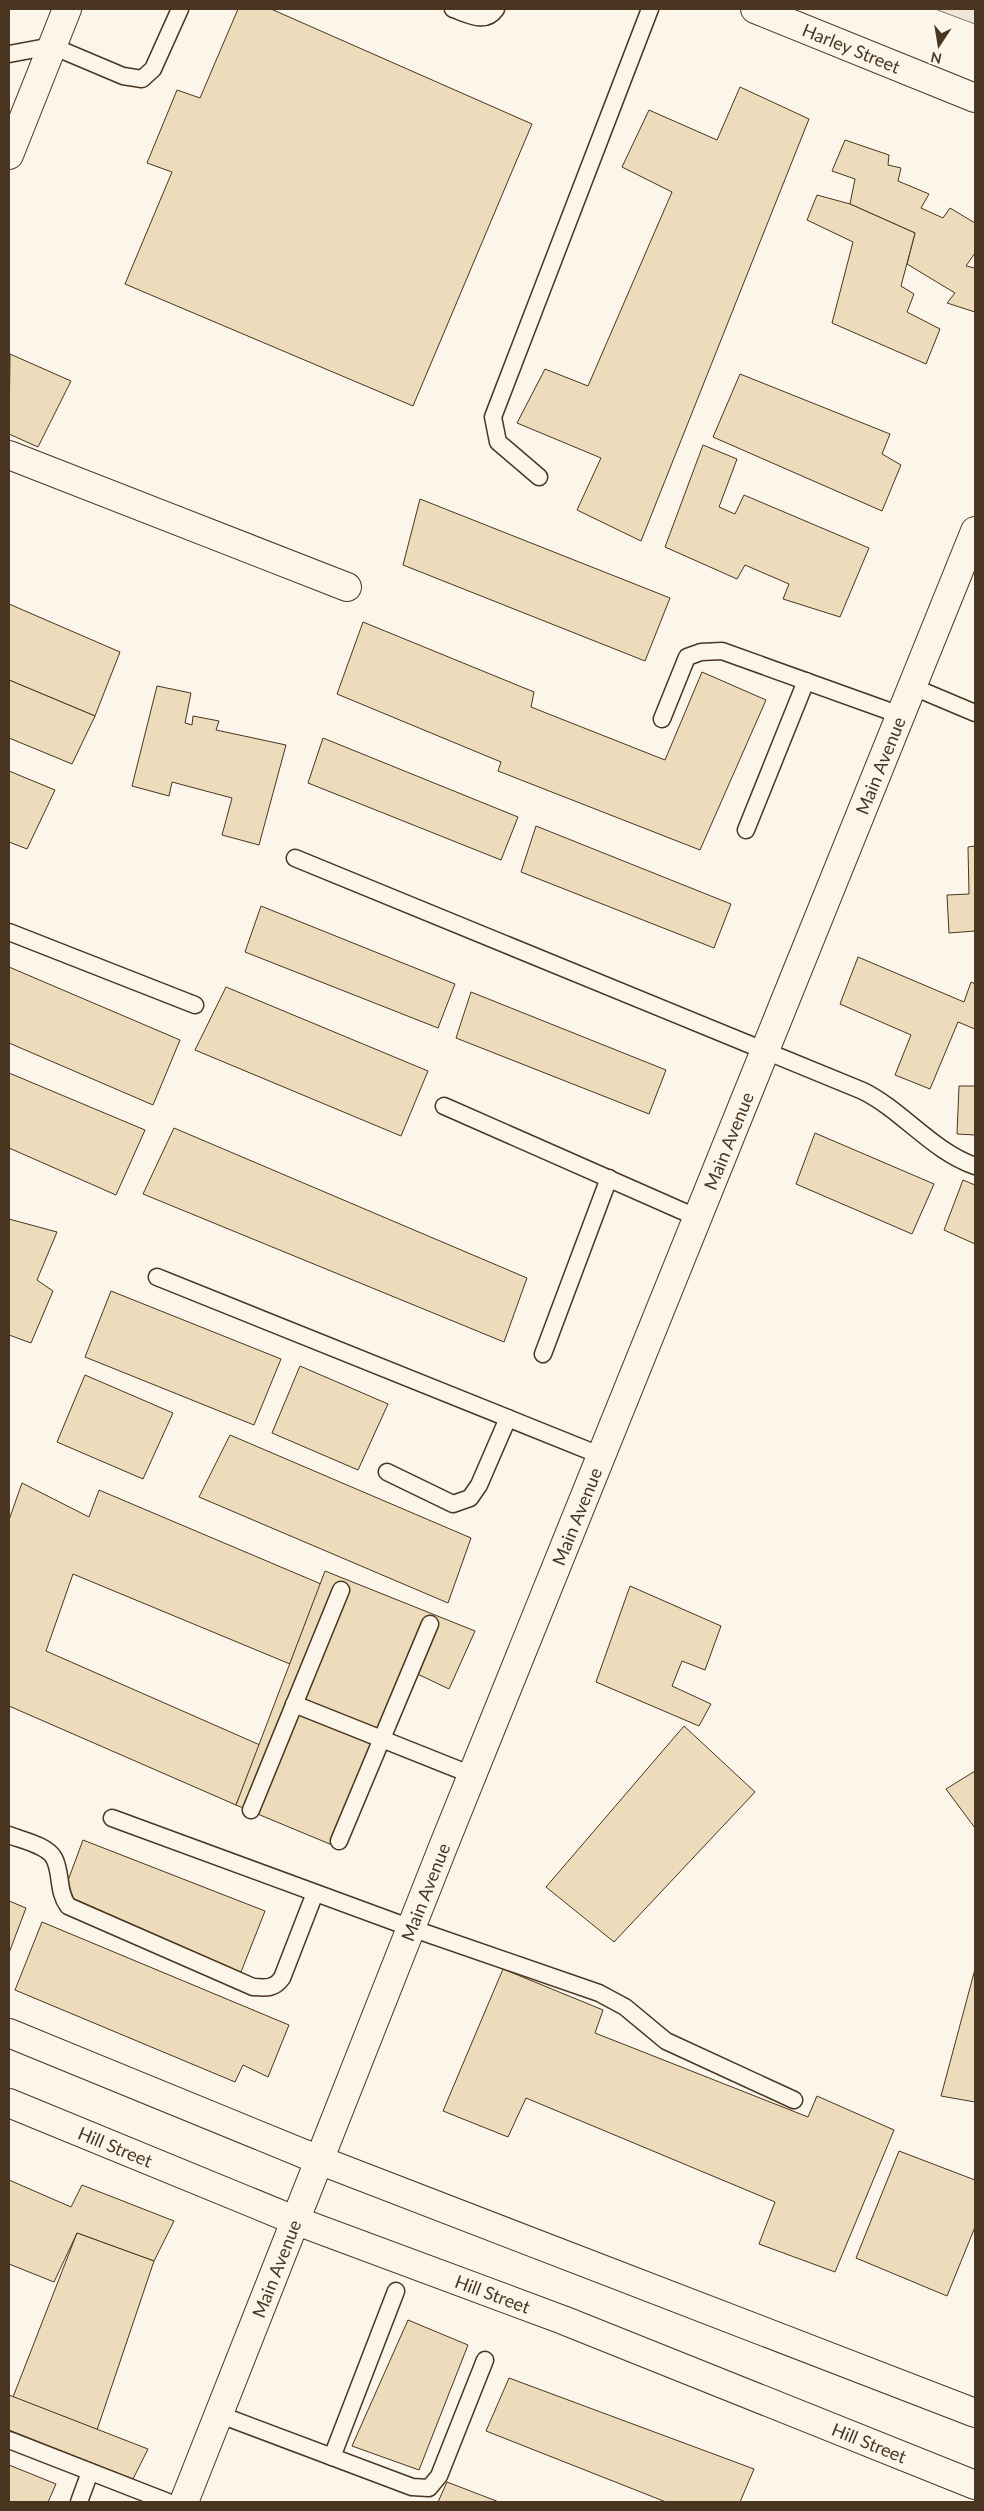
<svg xmlns="http://www.w3.org/2000/svg" width="984" height="2511" font-family="Lato,sans-serif">
	<rect width="100%" height="100%" fill="#fbf6e9"/>
	<!-- green -->
	<path fill="#ede6d9" stroke="#887966" d="M935,9H975V24Z"/>
	<!-- building -->
	<g fill="#ecdcbc" stroke="#4a3520">
		<path d="M238,9H271L532,124L413,406L125,284L172,172L147,163L177,90L200,98Z"/>
		<path d="M740,87L809,119L641,541L577,510L601,458L517,423L545,369L588,386L672,192L622,167L649,110L717,140Z"/>
		<path d="M845,140L889,155L888,165L901,168L898,181L929,194L921,208L943,218L950,208L975,223V253L966,266L975,268V312L947,303L955,293L907,264L915,233L850,204L855,179L832,171Z"/>
		<path d="M817,195L850,204L915,233L901,286L914,294L907,312L940,329L926,364L832,323L853,242L807,220Z"/>
		<path d="M10,354L71,381L38,447L9,434Z"/>
		<path d="M740,374L890,434L882,454L901,465L882,511L713,437Z"/>
		<path d="M703,445L737,459L719,507L735,514L744,495L869,548L840,617L783,599L789,584L745,565L737,579L665,547Z"/>
		<path d="M420,499L670,598L645,661L403,565Z"/>
		<path d="M9,604L120,652L95,716L9,680Z"/>
		<path d="M363,622L534,692L531,707L665,760L702,672L766,700L700,850L498,771L501,762L337,694Z"/>
		<path d="M9,680L95,716L72,764L9,738Z"/>
		<path d="M157,686L191,693L185,723L192,725L193,716L219,721L216,730L286,745L259,845L222,835L232,798L172,782L169,796L132,786Z"/>
		<path d="M323,738L518,817L501,860L308,783Z"/>
		<path d="M9,771L55,790L27,849L9,842Z"/>
		<path d="M536,826L731,904L714,948L521,872Z"/>
		<path d="M975,846V931L949,933L947,895L969,894L968,847Z"/>
		<path d="M261,906L455,984L438,1028L245,952Z"/>
		<path d="M858,957L964,1002L971,982L975,984V1029L958,1022L930,1089L895,1075L911,1035L840,1004Z"/>
		<path d="M9,967L180,1040L153,1105L9,1043Z"/>
		<path d="M226,987L428,1071L401,1136L195,1050Z"/>
		<path d="M471,992L666,1070L649,1114L456,1038Z"/>
		<path d="M9,1073L145,1130L116,1195L9,1148Z"/>
		<path d="M959,1086H975V1135L957,1134Z"/>
		<path d="M174,1128L527,1278L504,1342L143,1194Z"/>
		<path d="M815,1133L934,1184L912,1234L796,1184Z"/>
		<path d="M963,1180L975,1185V1244L944,1230Z"/>
		<path d="M9,1219L57,1232L37,1280L53,1291L31,1343L9,1335Z"/>
		<path d="M111,1291L281,1359L254,1425L85,1357Z"/>
		<path d="M300,1366L388,1404L358,1470L272,1433Z"/>
		<path d="M85,1375L173,1413L143,1479L57,1442Z"/>
		<path d="M230,1435L471,1538L448,1603L199,1497Z"/>
		<path d="M22,1483L89,1517L99,1490L321,1584L290,1664L73,1574L46,1651L260,1745L236,1805L9,1706V1520Z"/>
		<path d="M325,1571L475,1631L449,1689L407,1669L337,1847L236,1805Z"/>
		<path d="M630,1586L721,1626L705,1670L682,1661L672,1686L711,1704L699,1726L596,1682Z"/>
		<path d="M684,1726L755,1792L614,1942L546,1887Z"/>
		<path d="M975,1771V1828L946,1789Z"/>
		<path d="M83,1840L265,1911L241,1972L63,1894Z"/>
		<path d="M9,1901L26,1908L9,1953Z"/>
		<path d="M42,1922L289,2025L268,2077L243,2065L235,2082L15,1990Z"/>
		<path d="M503,1969L603,2010L595,2033L808,2117L817,2096L894,2130L835,2272L759,2244L775,2202L526,2098L508,2137L443,2111Z"/>
		<path d="M975,1969V2102L941,2096Z"/>
		<path d="M899,2151L975,2180V2227L947,2296L856,2258Z"/>
		<path d="M9,2180L71,2207L82,2185L174,2221L154,2261L77,2233L54,2282L9,2264Z"/>
		<path d="M77,2233L154,2261L97,2430L13,2397Z"/>
		<path d="M408,2320L468,2345L419,2470L352,2446Z"/>
		<path d="M509,2378L754,2469L740,2502H666L486,2431Z"/>
		<path d="M9,2395L148,2449L133,2479L9,2430Z"/>
		<path d="M9,2465L56,2484L48,2502H9Z"/>
		<path d="M447,2482L499,2502H438Z"/>
	</g>
	<g fill="none" stroke-linecap="round" stroke-linejoin="round">
		<!-- service casing -->
		<g stroke="#4a3520" stroke-width="19">
			<g id="service">
				<path d="M453,9C468,14 485,25 496,9"/>
				<path d="M9,54L52,46L123,76L142,79L153,69L180,9"/>
				<path d="M539,477L498,442L493,417L650,9"/>
				<path d="M911,686L975,713"/>
				<path d="M662,719L687,657L701,652L722,651L900,715"/>
				<path d="M746,830L806,681"/>
				<path d="M295,858L863,1091C903,1111 932,1151 975,1166"/>
				<path d="M9,932L195,1005"/>
				<path d="M444,1106L698,1218"/>
				<path d="M157,1277L602,1456"/>
				<path d="M543,1354L609,1178"/>
				<path d="M387,1472L453,1504L470,1498L479,1485L508,1418"/>
				<path d="M294,1704L472,1775"/>
				<path d="M251,1810L341,1590"/>
				<path d="M112,1818L411,1928L599,1993L625,2007L666,2041L794,2100"/>
				<path d="M9,1835C21,1840 47,1845 54,1858C62,1873 57,1891 68,1906L253,1987C266,1988 274,1989 282,1978L315,1893"/>
				<path d="M339,1841L430,1624"/>
				<path d="M218,2414L412,2487L429,2488L439,2476L485,2360"/>
				<path d="M9,2440L168,2502"/>
				<path d="M332,2457L396,2291"/>
				<path d="M79,2502L90,2472"/>
			</g>
		</g>
		<!-- minor casing -->
		<g stroke="#4a3520" stroke-width="30">
			<g id="minor">
				<path d="M9,155L67,9"/>
				<path d="M9,455L347,587"/>
			</g>
		</g>
		<!-- tertiary casing -->
		<g stroke="#4a3520" stroke-width="30">
			<g id="tertiary">
				<path id="s1" d="M755,9L975,98"/>
				<path id="s2" d="M184,2502L443,1847L975,531"/>
			</g>
		</g>
		<!-- secondary casing -->
		<g stroke="#4a3520" stroke-width="30">
			<g id="secondary">
				<path d="M9,2033L319,2160L975,2413"/>
				<path id="s3" d="M9,2103L294,2220L563,2320L975,2485"/>
			</g>
		</g>
		<!-- service -->
		<use href="#service" stroke="#fbf6e9" stroke-width="16"/>
		<!-- minor -->
		<use href="#minor" stroke="#fbf6e9" stroke-width="28"/>
		<!-- tertiary -->
		<use href="#tertiary" stroke="#fbf6e9" stroke-width="28"/>
		<!-- secondary -->
		<use href="#secondary" stroke="#fbf6e9" stroke-width="28"/>
	</g>
	<g text-anchor="middle" dominant-baseline="central" stroke-width="4" stroke-linejoin="round" paint-order="stroke">
		<!-- street labels -->
		<g font-size="18" fill="#4a3520" stroke="#fbf6e9">
			<text stroke="none"><textPath href="#s1" startOffset="104">Harley Street</textPath></text>
			<text stroke="none"><textPath href="#s2" startOffset="1871">Main Avenue</textPath></text>
			<text stroke="none"><textPath href="#s2" startOffset="1466">Main Avenue</textPath></text>
			<text stroke="none"><textPath href="#s2" startOffset="1061">Main Avenue</textPath></text>
			<text stroke="none"><textPath href="#s2" startOffset="656">Main Avenue</textPath></text>
			<text stroke="none"><textPath href="#s3" startOffset="115">Hill Street</textPath></text>
			<text stroke="none"><textPath href="#s2" startOffset="251">Main Avenue</textPath></text>
			<text stroke="none"><textPath href="#s3" startOffset="520">Hill Street</textPath></text>
			<text stroke="none"><textPath href="#s3" startOffset="925">Hill Street</textPath></text>
		</g>
	</g>
	<!-- border -->
	<rect width="984" height="2511" fill="none" stroke="#4a3520" stroke-width="20"/>
	<!-- north arrow -->
	<g transform="translate(939 45) rotate(192)" stroke="#fbf6e9" stroke-width="4" paint-order="stroke">
	<path d="M0-4L9 19L0 12L-9 19Z" fill="#4a3520"/>
	<text y="-8" font-size="14" font-weight="bold" text-anchor="middle" fill="#4a3520">N</text>
	</g>
</svg>
